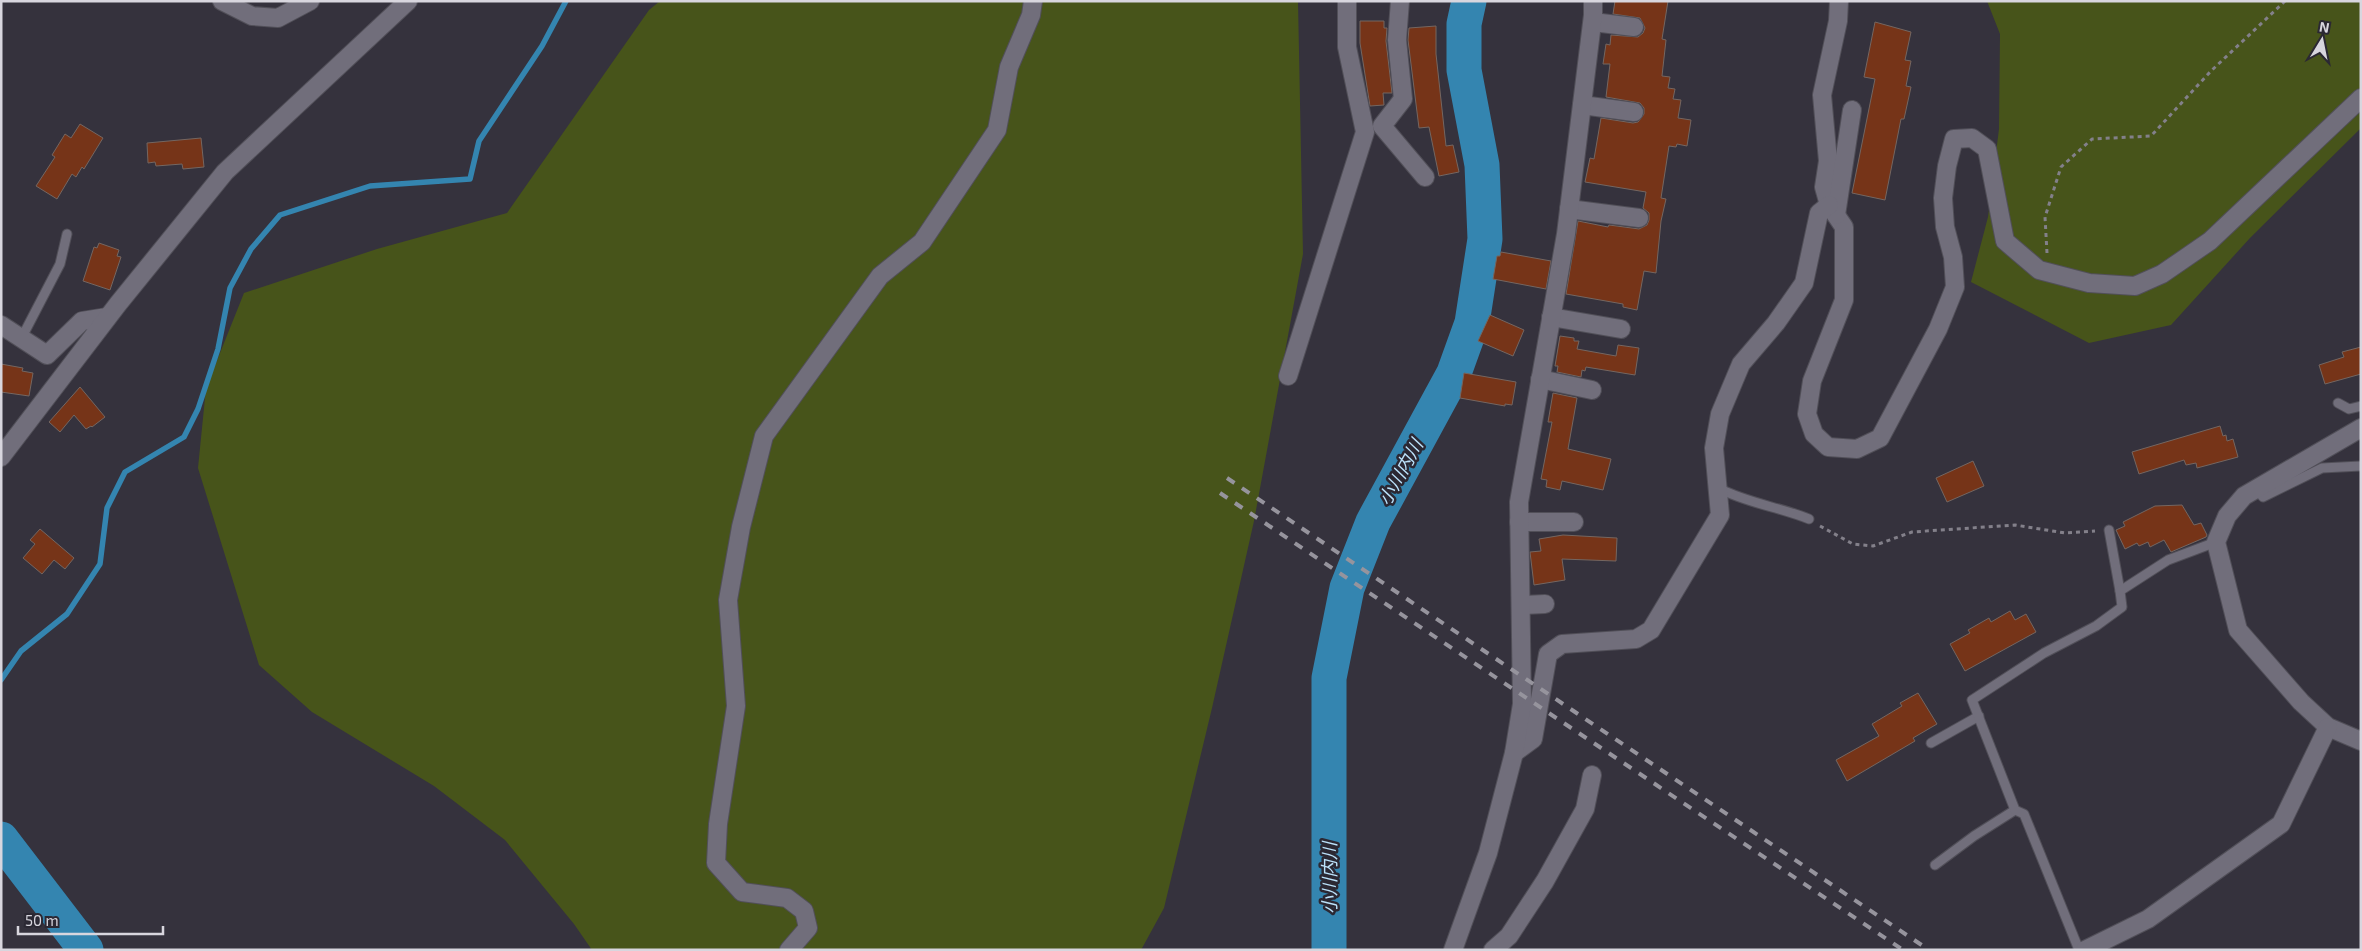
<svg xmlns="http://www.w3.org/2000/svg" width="2362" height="951" font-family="'Exo 2','Noto Sans JP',sans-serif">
	<rect width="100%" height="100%" fill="#35323d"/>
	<!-- green -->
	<g fill="#47541a">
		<path d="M660,1H1298L1303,254L1254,521L1212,708L1164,908L1141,950H592L574,924L505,840L434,786L312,712L259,665L198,468L206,388L244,293L377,249L507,213L649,10Z"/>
		<path d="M1987,1H2361V128L2250,238L2171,325L2089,343L1971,282L1988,217L1999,129L2000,34Z"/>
	</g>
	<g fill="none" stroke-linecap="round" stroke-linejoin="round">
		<!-- stream -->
		<path stroke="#3485b0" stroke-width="5.5" d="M1,680L21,651L67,614L100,564L107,508L125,472L184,437L198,409L218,349L230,288L251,249L280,215L370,186L470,179L479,141L542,46L566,1"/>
		<!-- river -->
		<g stroke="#3485b0" stroke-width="35">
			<path d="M1,839L86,950"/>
			<path d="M1329,950V678L1347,588L1373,522L1454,373L1472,323L1485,239L1482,165L1464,70V24L1469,1"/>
		</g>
	</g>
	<!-- building -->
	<g fill="#763418" stroke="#746661">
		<path d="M1615,1H1668L1662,39L1666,40L1662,76L1670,77L1668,88L1675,89L1673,99L1681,100L1678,118L1691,120L1687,146L1677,144L1676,147L1669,146L1661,198L1666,199L1661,221L1656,273L1644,271L1637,310L1623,307V304L1566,294L1578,221L1608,227L1609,225L1639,229L1647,225L1649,220V213L1643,208L1646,192L1585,182L1590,158L1594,159L1601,118L1633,123L1638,122L1644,114V108L1640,103L1606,97L1610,64H1603L1606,44L1610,45L1611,35L1638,37L1643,33L1645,28L1640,18L1613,14Z"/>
		<path d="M1360,21H1384V28H1387L1386,41L1392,93H1383L1384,105L1370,106L1360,43Z"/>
		<path d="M1875,22L1911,32L1905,60L1911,61L1906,86L1911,87L1904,119H1901L1885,200L1852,193L1875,79L1864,77Z"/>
		<path d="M1436,26V54L1446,146L1453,145L1459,172L1439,176L1429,127L1419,128L1408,40L1409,28Z"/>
		<path d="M80,124L103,138L84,169L82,167L76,177L72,174L57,199L36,186L55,157L52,155L65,134L71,138Z"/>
		<path d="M201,138L204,167L183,169L182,164L156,166L155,162L148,163L147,143Z"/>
		<path d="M99,243L119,250L117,256L121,257L110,290L83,281L94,247L97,248Z"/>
		<path d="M1501,252L1551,261L1546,289L1493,279L1497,256H1500Z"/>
		<path d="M1490,315L1524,330L1513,356L1478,341Z"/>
		<path d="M1560,336L1574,338V341H1579L1577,349L1616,356L1618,345L1639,348L1635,375L1586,367L1585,371L1582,370L1581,377L1557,372L1558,366H1555Z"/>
		<path d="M2361,347V374L2325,384L2319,365L2344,357L2342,352Z"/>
		<path d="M1,364L23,368L22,371L33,373L29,396L1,392Z"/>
		<path d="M1464,373L1516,382L1512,405L1505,404V406L1460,398Z"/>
		<path d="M80,387L105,417L92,427L91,426L86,429L74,415L60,432L49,422Z"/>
		<path d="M1553,393L1577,398L1568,449L1611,459L1603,490L1562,481L1560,490L1546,487L1547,480L1541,479L1552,422H1548Z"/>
		<path d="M2220,426L2223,436L2226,435L2227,441L2233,439L2238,457L2197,468L2196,463L2186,465L2184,460L2139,474L2132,452Z"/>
		<path d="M1973,461L1984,486L1947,502L1936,478Z"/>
		<path d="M2182,505L2194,525L2201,523L2207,535L2206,537L2171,552L2164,540L2150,547L2148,542L2139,546L2137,543L2125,549L2116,530L2125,526L2123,522L2155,506Z"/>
		<path d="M40,529L74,558L65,569L54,560L42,574L23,558L35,544L30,540Z"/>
		<path d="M1563,535L1617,538L1616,561L1562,559L1565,580L1534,585L1530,552L1541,551L1539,539Z"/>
		<path d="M2010,611L2015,620L2026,614L2036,632L1965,671L1950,644L1970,633L1968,630L1989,618L1991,622Z"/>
		<path d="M1918,693L1937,724L1913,738L1915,741L1847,781L1836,760L1879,736L1872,724L1902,706L1900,703Z"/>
	</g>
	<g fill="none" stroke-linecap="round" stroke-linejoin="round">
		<!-- lane casing -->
		<g stroke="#514f58" stroke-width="11">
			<g id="lane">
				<path d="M21,339L60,264L67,234"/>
				<path d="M2338,403L2349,409L2361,406"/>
				<path d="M1718,488C1747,503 1779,507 1809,519"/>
				<path d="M2256,489L2263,497L2322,468L2361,466"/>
				<path d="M2109,530L2120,591"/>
				<path d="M1931,743L1979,716"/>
				<path d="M1935,865L1974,836L2015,810"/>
				<path d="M2079,950L2024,814L2015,810L1972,700L2044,653L2096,626L2122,607L2120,591L2168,560L2216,542"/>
			</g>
		</g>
		<!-- street casing -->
		<g stroke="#514f58" stroke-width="20">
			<g id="street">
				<path d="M222,1L252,16L278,18L310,1"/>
				<path d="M1400,1L1397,40L1403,99L1382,126L1425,177"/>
				<path d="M1839,1L1838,21L1822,95L1828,161L1824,187L1829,205L1844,227V300L1812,381L1807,414L1814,434L1828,447L1857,449L1880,438L1938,329L1955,287L1953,257L1945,227L1943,198L1947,166L1954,139L1972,138L1987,149L2005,241L2039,270L2089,283L2135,286L2162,274L2210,241L2361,98"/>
				<path d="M1593,22L1634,27"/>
				<path d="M1582,105L1634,112"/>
				<path d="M1569,209L1639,218"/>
				<path d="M1836,215L1852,110"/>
				<path d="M1551,317L1621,329"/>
				<path d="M1,325L47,355L82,321L107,317"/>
				<path d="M1288,376L1365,132L1347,47V1"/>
				<path d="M1540,379L1592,390"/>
				<path d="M2361,428L2244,496L2227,516L2216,542L2238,630L2301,702L2328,727L2361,741"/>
				<path d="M1,457L118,304L225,172L408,1"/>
				<path d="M1519,522H1574"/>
				<path d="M1522,605L1545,604"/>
				<path d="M1514,753L1533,739L1548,654L1562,644L1636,639L1651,630L1720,515L1714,448L1720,414L1741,364L1776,323L1804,283L1819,213L1829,205"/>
				<path d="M789,950L808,928L804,911L787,898L742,892L716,863L718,824L736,706L728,600L741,527L764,436L880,276L922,242L997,130L1009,67L1031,15L1033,1"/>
				<path d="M1453,950L1488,853L1514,753L1522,704L1519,502L1566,234L1593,15V1"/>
				<path d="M1493,950L1509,936L1545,881L1585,809L1592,775"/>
				<path d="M2085,950L2148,919L2281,824L2328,727"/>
			</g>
		</g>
		<!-- path -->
		<g stroke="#83808a" stroke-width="3" stroke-dasharray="4 4" stroke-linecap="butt">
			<path d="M2047,253L2045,217L2061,167L2092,139L2151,136L2211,71L2285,1"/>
			<path d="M1820,526L1853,544L1873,546L1912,532L2015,525L2065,533L2095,531"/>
		</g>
		<!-- lane -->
		<use href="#lane" stroke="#716e7b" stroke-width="9"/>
		<!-- street -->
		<use href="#street" stroke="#716e7b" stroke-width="18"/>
		<!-- rail -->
		<g stroke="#96949d" stroke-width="4" stroke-dasharray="9 9" stroke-linecap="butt">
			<path d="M1227,478L1929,950"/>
			<path d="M1220,493L1903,950"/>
		</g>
	</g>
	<g text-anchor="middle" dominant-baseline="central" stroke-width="5" stroke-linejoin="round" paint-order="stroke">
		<!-- water labels -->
		<g font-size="18" font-style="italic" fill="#bce3fc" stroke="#2b2833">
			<text transform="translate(1400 472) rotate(-61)">小川内川</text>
			<text transform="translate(1329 878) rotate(-90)">小川内川</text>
		</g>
	</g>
	<!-- border -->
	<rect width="2362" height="951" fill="none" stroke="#d8d6de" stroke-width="5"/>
	<!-- north arrow -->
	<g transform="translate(2322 40) rotate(10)" stroke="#2b2833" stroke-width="4" paint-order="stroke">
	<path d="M0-4L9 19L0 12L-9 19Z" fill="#d8d6de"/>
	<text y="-8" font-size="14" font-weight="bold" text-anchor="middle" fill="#d8d6de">N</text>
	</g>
	<!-- scale -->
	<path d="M18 926v8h145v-8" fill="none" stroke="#d8d6de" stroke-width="2.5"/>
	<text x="25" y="926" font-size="15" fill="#d8d6de" stroke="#2b2833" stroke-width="4" paint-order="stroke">50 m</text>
</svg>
